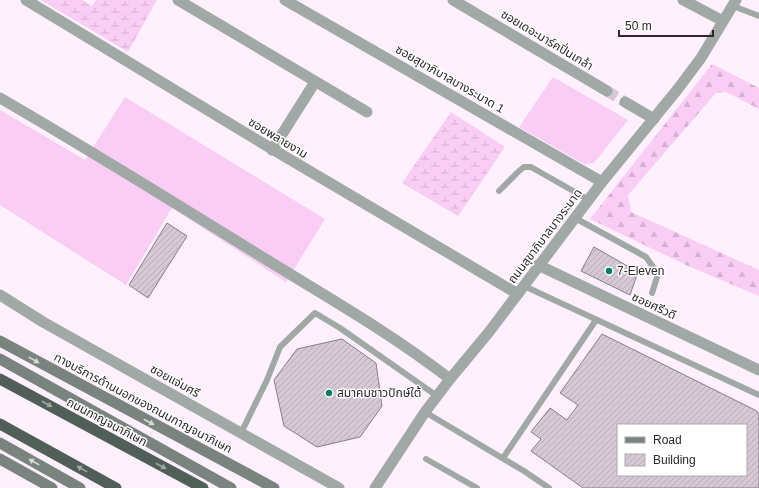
<svg xmlns="http://www.w3.org/2000/svg" width="759" height="488" font-family="Arial,'Noto Sans Thai',sans-serif">
	<defs>
		<pattern id="forest-firs" width="22" height="20" patternUnits="userSpaceOnUse"><rect width="22" height="20" fill="#facdf5"/><path d="M5 1l3.5 6h-7zM16 11l3.5 6h-7z" fill="#d6b0d2"/></pattern>
		<pattern id="wetland-marsh" width="20" height="14" patternUnits="userSpaceOnUse"><rect width="20" height="14" fill="#facdf5"/><path d="M1 5h8M5 5V1M11 12h8M15 12V8" fill="none" stroke="#d6b0d2"/></pattern>
		<pattern id="building-hatch" width="6" height="6" patternUnits="userSpaceOnUse"><rect width="6" height="6" fill="#d6c8d4"/><path d="M-1 1l2-2M0 6l6-6M5 7l2-2" fill="none" stroke="#b8acb6"/></pattern>
	</defs>
	<rect width="100%" height="100%" fill="#fef0fc"/>
	<!-- grass -->
	<g fill="#facdf5">
		<path d="M553,77L628,120L594,163L584,164L519,127Z"/>
		<path d="M125,97L325,219L286,282L172,208L126,285L0,205V110L85,160Z"/>
	</g>
	<!-- forest -->
	<path fill="url(#forest-firs)" d="M712,64L759,88V109L726,92L716,93L628,195L631,212L759,270V296L686,265L590,219Z"/>
	<!-- wetland -->
	<g fill="url(#wetland-marsh)">
		<path d="M41,0H82L92,6L96,0H157L128,52Z"/>
		<path d="M451,112L505,147L458,216L402,183Z"/>
	</g>
	<!-- building -->
	<g fill="url(#building-hatch)" stroke="#8a7d88" fill-rule="evenodd">
		<path d="M167,223L187,236L148,298L129,285Z"/>
		<path d="M594,247L638,272L630,295L581,271Z"/>
		<path d="M602,334L757,411L759,416V488H583L531,451L541,439L531,432L550,408L567,420L578,405L560,393ZM618,425H746V475H618Z"/>
		<path d="M342,339L376,363L382,406L360,437L317,447L284,426L274,380L297,349Z"/>
	</g>
	<g fill="none" stroke-linecap="round" stroke-linejoin="round">
		<!-- minor-tunnel -->
		<path stroke="#d4c8d2" stroke-width="11" stroke-dasharray="11 5.5" stroke-linecap="butt" d="M607,91L625,102"/>
		<!-- service -->
		<g stroke="#a1a9a6" stroke-width="6">
			<path d="M733,6L759,16"/>
			<path d="M499,191L519,171L524,167H531L589,200"/>
			<path d="M575,218L646,257L658,274L652,293"/>
			<path d="M524,286L759,395"/>
			<path d="M425,412L524,471L549,488"/>
			<path d="M241,433L267,380L280,347L315,313L340,328L437,396"/>
			<path d="M503,458L596,320"/>
			<path d="M426,459L477,488"/>
		</g>
		<!-- minor -->
		<g stroke="#a1a9a6" stroke-width="11">
			<path d="M26,0L262,143L518,294"/>
			<path d="M178,0L367,112"/>
			<path d="M285,0L602,182"/>
			<path d="M453,0L607,91"/>
			<path d="M683,0L723,21"/>
			<path d="M0,98C90,150 178,205 267,260C329,298 392,334 450,379"/>
			<path d="M625,102L654,119"/>
			<path d="M272,150L315,82"/>
			<path d="M538,265L759,370"/>
			<path d="M0,295L43,322L339,488"/>
		</g>
		<!-- tertiary -->
		<path stroke="#a1a9a6" stroke-width="11" d="M375,488L425,412L450,379L489,332L602,182L677,90L701,58L736,0"/>
		<!-- secondary -->
		<g stroke="#79847f" stroke-width="11">
			<path d="M0,341L274,488"/>
			<path d="M0,359L231,488"/>
			<path d="M0,443L80,488"/>
			<path d="M0,459L52,488"/>
		</g>
		<!-- trunk -->
		<g stroke="#505f58" stroke-width="11">
			<path d="M0,379L203,488"/>
			<path d="M0,424L116,488"/>
		</g>
	</g>
	<!-- one-way arrows -->
	<defs><path id="oneway-solid" d="M-6-.8H1V-3.2L6.5 0L1 3.2V.8H-6Z"/></defs>
	<g fill="#d7dad9">
		<use href="#oneway-solid" transform="translate(34 360) rotate(29)"/>
		<use href="#oneway-solid" transform="translate(149 422) rotate(28)"/>
		<use href="#oneway-solid" transform="translate(34 462) rotate(-151)"/>
	</g>
	<g fill="#9fa7a3">
		<use href="#oneway-solid" transform="translate(47 404) rotate(28)"/>
		<use href="#oneway-solid" transform="translate(161 466) rotate(28)"/>
		<use href="#oneway-solid" transform="translate(82 469) rotate(-151)"/>
	</g>
	<!-- markers -->
	<g fill="#008162" stroke="#fff" stroke-width="1.5">
		<circle cx="609" cy="271" r="4"/>
		<circle cx="329" cy="393" r="4"/>
	</g>
	<g text-anchor="middle" dominant-baseline="central" stroke-width="3" stroke-linejoin="round" paint-order="stroke">
		<!-- street labels -->
		<g font-size="12" fill="#2c272b" stroke="#fff">
			<text transform="translate(547 40) rotate(31)">ซอยเดอะมาร์คปิ่นเกล้า</text>
			<text transform="translate(450 79) rotate(30)">ซอยสุขาภิบาลบางระมาด 1</text>
			<text transform="translate(278 138) rotate(31)">ซอยพลายงาม</text>
			<text transform="translate(545 236) rotate(-53)">ถนนสุขาภิบาลบางระมาด</text>
			<text transform="translate(654 306) rotate(25)">ซอยศรีวดี</text>
			<text transform="translate(175 381) rotate(29)">ซอยแจ่มศรี</text>
			<text transform="translate(143 403) rotate(28)">ทางบริการด้านนอกของถนนกาญจนาภิเษก</text>
			<text transform="translate(107 422) rotate(28)">ถนนกาญจนาภิเษก</text>
		</g>
		<!-- poi labels -->
		<g font-size="12" fill="#2c272b" stroke="#fff" text-anchor="start">
			<text x="617" y="271">7-Eleven</text>
			<text x="337" y="393">สมาคมชาวปักษ์ใต้</text>
		</g>
	</g>
	<!-- legend -->
	<rect x="617" y="424" width="130" height="52" fill="#ffffff" stroke="#aba9aa"/>
	<rect x="625" y="437" width="20" height="6" fill="#79847f" stroke="#aba9aa"/>
	<text x="653" y="444" font-size="12" fill="#2c272b">Road</text>
	<rect x="625" y="454" width="20" height="12" fill="url(#building-hatch)" stroke="#aba9aa"/>
	<text x="653" y="464" font-size="12" fill="#2c272b">Building</text>
	<!-- scale -->
	<path d="M619 30v6h94v-6" fill="none" stroke="#2c272b" stroke-width="2"/>
	<text x="625" y="30" font-size="12" fill="#2c272b" stroke="#ffffff" stroke-width="3" paint-order="stroke">50 m</text>
</svg>
